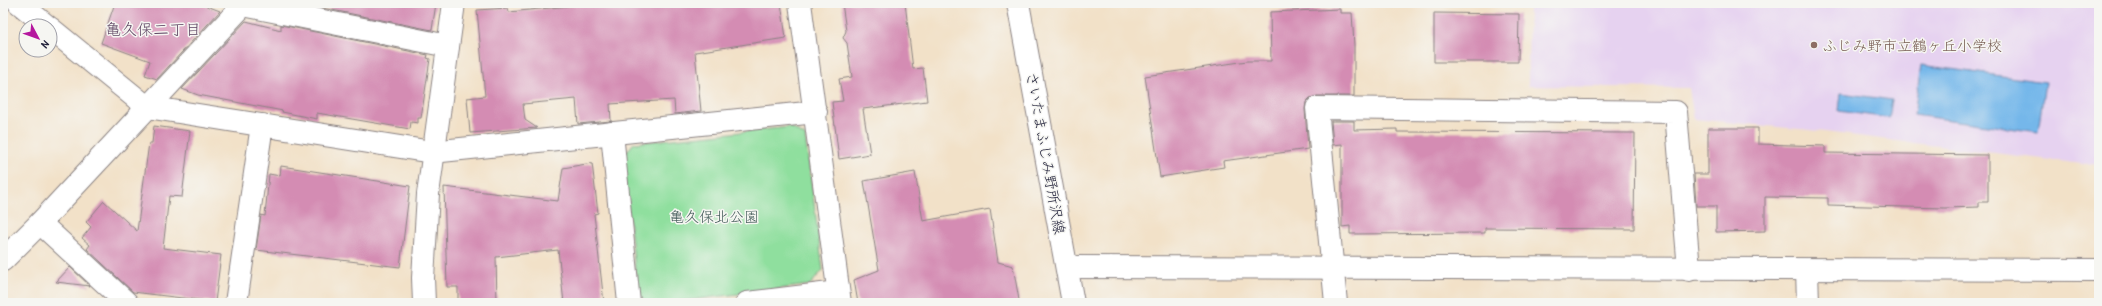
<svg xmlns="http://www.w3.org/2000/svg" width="2102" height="306" font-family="'Patrick Hand','Klee One',sans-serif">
	<rect width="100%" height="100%" fill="#f6f6f2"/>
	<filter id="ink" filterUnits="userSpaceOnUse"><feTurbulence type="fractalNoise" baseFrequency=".025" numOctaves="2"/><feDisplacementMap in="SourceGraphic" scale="8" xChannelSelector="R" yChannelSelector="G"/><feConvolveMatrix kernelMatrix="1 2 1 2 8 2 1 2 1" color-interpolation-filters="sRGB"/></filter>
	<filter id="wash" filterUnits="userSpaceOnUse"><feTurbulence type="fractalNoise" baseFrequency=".012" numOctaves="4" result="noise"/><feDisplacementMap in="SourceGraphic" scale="16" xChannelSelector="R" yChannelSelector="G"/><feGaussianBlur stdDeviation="0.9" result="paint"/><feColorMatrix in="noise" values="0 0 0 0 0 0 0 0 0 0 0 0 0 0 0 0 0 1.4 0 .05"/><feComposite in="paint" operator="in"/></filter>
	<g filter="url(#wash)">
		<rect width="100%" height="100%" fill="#f2e1c8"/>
		<!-- built -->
		<g fill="#e6d2f0">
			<path d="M1266,3H1349L1267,6Z"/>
			<path d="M1529,3H2099V163L2083,164L1809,130L1694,119L1689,88L1528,86Z"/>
		</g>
		<!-- green -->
		<path fill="#8fdf9e" stroke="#58806c" d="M790,127L805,136L823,270L810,285L667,303H649L638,295L622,157L634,143Z"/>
		<!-- water -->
		<g fill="#75b7ea" stroke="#4c6c92">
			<path d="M1921,65L2045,82L2038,132L1914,115Z"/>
			<path d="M1841,93L1892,100L1889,118L1839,111Z"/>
		</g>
		<g id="blocks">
			<!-- building -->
			<g fill="#d48cb3">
				<path d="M115,3H199L220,11L157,79L145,75L150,61L101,43Z"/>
				<path d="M297,3H436L432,30Z"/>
				<path d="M579,3H781L786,38L695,52L701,111L675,114L674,100L610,104L611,121L578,124L576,99L523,104L525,120L537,128L470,133L467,98L485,96L477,10L508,8L509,12L580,5Z"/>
				<path d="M842,3H905L913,69L923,68L927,101L863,109L870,154L839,159L832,102L843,101L839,79L852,77L847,43L843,38L846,31Z"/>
				<path d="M1340,9V13H1352L1354,45V96H1317L1310,98L1306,102L1305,109L1308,149L1223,161L1224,167L1160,177L1145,76L1247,61H1271L1270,12Z"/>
				<path d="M1434,13L1519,14L1518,62H1434Z"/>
				<path d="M246,21L281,30V25L428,55L427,58L430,59L421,118H418V123L411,122L410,129L317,113V119L282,112L283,111L198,95L182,89Z"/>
				<path d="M1331,121H1354V130L1397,129V132L1635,133L1634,229L1485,228V233L1350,234V226L1342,227V144L1333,145Z"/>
				<path d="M154,126L190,131L182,197L169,196L163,248L221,255L215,302L133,292L87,249L90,245L82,238L91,227L86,222L104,201L137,231L149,143H152Z"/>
				<path d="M1708,128H1758V144L1825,146V153L1988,155V202H1979V207L1944,208L1828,205V198L1765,197V231L1716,232V206H1696L1694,174H1708Z"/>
				<path d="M592,163L598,213L594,214L604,303H564L558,250L496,257L497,303H458V287H447L444,187L558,201L563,168Z"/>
				<path d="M281,166L410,186L400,267L256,250L261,215L265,216L269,174L280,176Z"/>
				<path d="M915,172L923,221L990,209L998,262L1013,266L1019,300L1017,301V303H858L854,280L879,270L864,181Z"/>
				<path d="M70,267L90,286L56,282Z"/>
			</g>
		</g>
	</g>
	<g filter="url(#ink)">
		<use href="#blocks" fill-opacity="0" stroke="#8a8282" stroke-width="1"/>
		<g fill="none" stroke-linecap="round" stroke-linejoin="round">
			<!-- street casing -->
			<g stroke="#8a8282" stroke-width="24">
				<g id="street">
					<path d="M19,3L47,26"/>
					<path d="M800,3L840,303"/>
					<path d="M243,5L448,46"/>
					<path d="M50,28L147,107L432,152L816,112"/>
					<path d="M612,133L629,303"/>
					<path d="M40,223L127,303"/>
					<path d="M3,260L40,223L245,3"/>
					<path d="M1807,270L1808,303"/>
					<path d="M236,303L262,125"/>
					<path d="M424,303L423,278L428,194L454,3"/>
					<path d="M747,303L838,292"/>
					<path d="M1336,303L1317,108L1676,112L1689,270"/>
				</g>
			</g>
			<!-- secondary casing -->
			<g stroke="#8a8282" stroke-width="24">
				<path id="secondary" d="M1067,267L2099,270"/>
			</g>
			<!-- primary casing -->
			<g stroke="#8a8282" stroke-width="24">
				<path id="primary" d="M1018,3L1073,303"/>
			</g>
			<!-- street -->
			<use href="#street" stroke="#fff" stroke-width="22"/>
			<!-- secondary -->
			<use href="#secondary" stroke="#fff" stroke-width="22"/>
			<!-- primary -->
			<use href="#primary" stroke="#fff" stroke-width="22"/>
		</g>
	</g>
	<!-- markers -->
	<circle fill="#8d6e63" stroke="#f6f6f2" stroke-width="1.5" cx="1814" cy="45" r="4"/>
	<g text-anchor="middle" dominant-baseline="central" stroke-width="3" stroke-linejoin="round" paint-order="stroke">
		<!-- education labels -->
		<g font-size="15" fill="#785e54" stroke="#f6f6f2" text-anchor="start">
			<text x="1822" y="45">ふじみ野市立鶴ヶ丘小学校</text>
		</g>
		<!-- street labels -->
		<g font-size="15" fill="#22223b" stroke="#f6f6f2">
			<text transform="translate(1046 153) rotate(80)">さいたまふじみ野所沢線</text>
		</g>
		<!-- park labels -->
		<g font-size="15" fill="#435b59" stroke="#f6f6f2">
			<text x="714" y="216">亀久保北公園</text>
		</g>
		<!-- neighbourhood labels -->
		<g font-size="16" fill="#604765" stroke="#f6f6f2">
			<text x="153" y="29">亀久保二丁目</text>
		</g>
	</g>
	<!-- margin -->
	<rect width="2102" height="306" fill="none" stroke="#f6f6f2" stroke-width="16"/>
	<!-- north arrow -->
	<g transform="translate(38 38) rotate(131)"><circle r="19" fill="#f6f6f2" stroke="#a1a1a9"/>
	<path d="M0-3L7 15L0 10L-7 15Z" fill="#b5179e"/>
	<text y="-6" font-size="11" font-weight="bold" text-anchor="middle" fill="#22223b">N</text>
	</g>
</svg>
